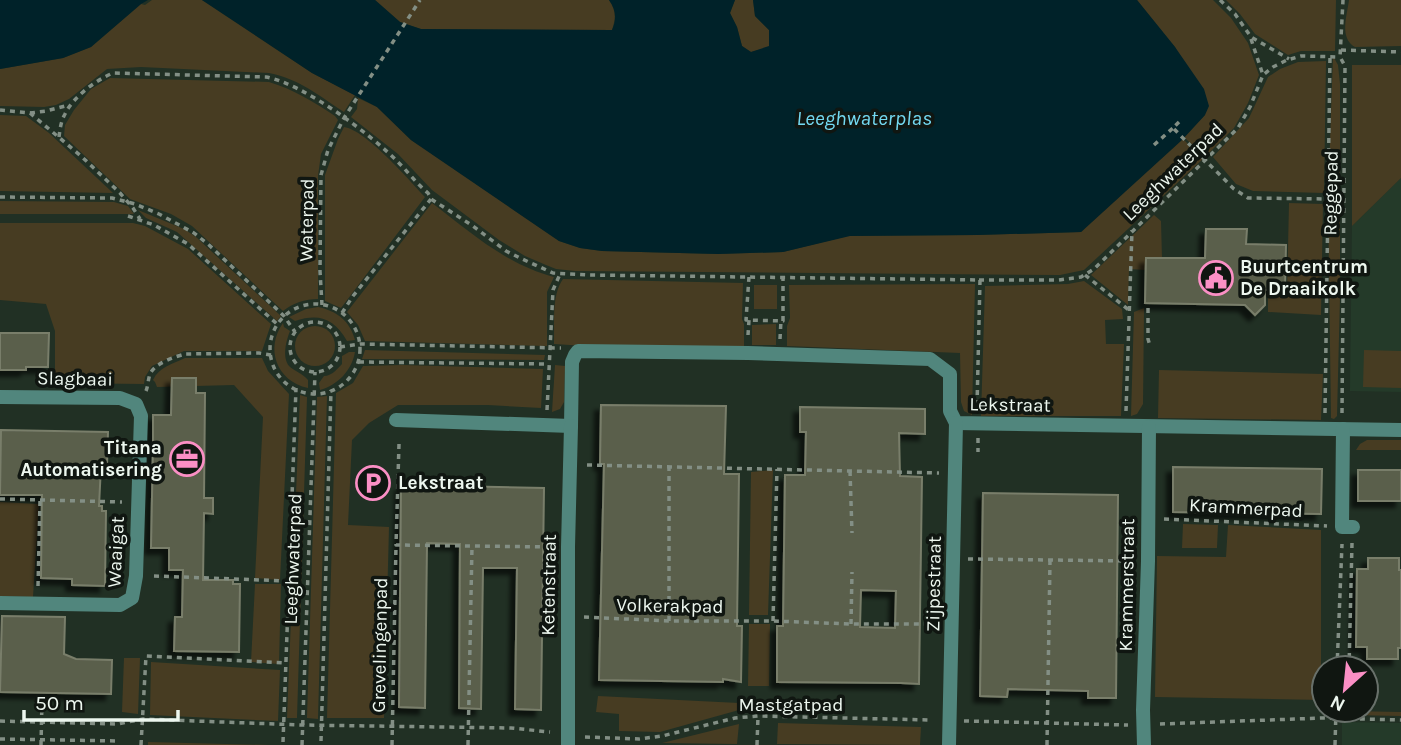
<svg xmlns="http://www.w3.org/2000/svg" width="1401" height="745" font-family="Karla,sans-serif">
	<defs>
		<filter id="shadow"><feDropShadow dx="-6" dy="6" stdDeviation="2" flood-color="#0009"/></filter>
	</defs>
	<rect width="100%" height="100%" fill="#213024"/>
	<!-- built -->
	<g fill="#243a29">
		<path d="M1401,178V392L1350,391L1352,226Z"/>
		<path d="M1342,722L1401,723V745H1342Z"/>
	</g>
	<!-- green -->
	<g fill="#473c22">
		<path d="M152,0H202L312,73L355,95L344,112C319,96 300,79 269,73L141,67L107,69L69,99L56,105L44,107L0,106V69L63,58L91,47L141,4L145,5Z"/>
		<path d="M375,0H609C616,10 616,18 612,30L421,29L400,22Z"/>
		<path d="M735,0H753L755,16L769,30V47L751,52L742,46L737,27L730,13Z"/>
		<path d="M1137,0H1213L1231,18L1248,43L1259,75L1248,103L1234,128L1205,157L1184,137L1205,115L1175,47Z"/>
		<path d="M1226,0H1336L1335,51H1301L1288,55L1255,34L1240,14Z"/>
		<path d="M1349,0H1401V46L1355,47C1339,38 1347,16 1349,0Z"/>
		<path d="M1333,56L1338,65L1340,84V297L1337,416L1334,419L1331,418L1328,199Z"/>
		<path d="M1326,61L1324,193L1253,191L1236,184L1213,157L1249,118L1268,77L1280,69L1298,62Z"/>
		<path d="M1352,65H1401V178L1352,226Z"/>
		<path d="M110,78L269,82C293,89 314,102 335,116L338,120L321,154L318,176V299C305,299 293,303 283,311L192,226L171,214L130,199L64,136L65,125L74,110L91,89Z"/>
		<path d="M358,98L377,107L411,140L559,241L580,248L602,251L718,254L783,252L847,236L977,235L1081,232L1183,139L1203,159L1084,270L1060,275L575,271L556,269L546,265L525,256L499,240L432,190L398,154L351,117L357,109Z"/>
		<path d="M0,115L26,116L49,133L113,193L0,191Z"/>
		<path d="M344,127C366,130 409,180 425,197L341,308L325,301V175L338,139Z"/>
		<path d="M0,201L114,202L128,206L134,214H0Z"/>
		<path d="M432,203C470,232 507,265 554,277L547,292V346L365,341L358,325L347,312Z"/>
		<path d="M1289,203L1323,204L1321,315L1268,312V294L1287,293Z"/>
		<path d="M138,210L184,229L196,237L281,316L277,321L177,232L146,218Z"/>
		<path d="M1154,215L1161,221L1162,258H1146V270L1129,269L1128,305L1091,275Z"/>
		<path d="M0,223H133L145,226L188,249L271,324L262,351H184L152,366L145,377L144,384L55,383V331L46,304L0,300Z"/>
		<path d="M563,279L743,283L742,319L744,324V349L602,347L554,344C555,324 551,296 563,279Z"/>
		<path d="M1084,281L1122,309L1123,319L1105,320L1106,344H1124L1121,416H981L985,286L1068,284Z"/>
		<path d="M975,284L972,415L964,411L961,402L960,353L787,346V326L790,318L789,285Z"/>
		<rect x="754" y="285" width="23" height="24"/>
		<path d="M318,307C337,311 350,321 355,340L347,341C334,319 320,313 295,321L289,317L306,309Z"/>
		<path d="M1144,308L1143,404L1137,414L1131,416L1134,312Z"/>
		<path d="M283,323L284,327L290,331C286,341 282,357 289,366C294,371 302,373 308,380V388C276,381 265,348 283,323Z"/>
		<path d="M776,324V345H752V325Z"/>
		<circle cx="315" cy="346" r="20"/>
		<path d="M365,350L545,355L544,360L362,359Z"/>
		<path d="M1364,350L1401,351V388L1363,387Z"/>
		<path d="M349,352H355C352,370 338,385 320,390L319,383L324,376C332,376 337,369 342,364V356Z"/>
		<path d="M185,358H262L268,371L289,394L280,580L255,578L263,417L234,385L157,387L155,382L153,380C159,367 172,364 185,358Z"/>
		<path d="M402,365L543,369L541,408L488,405H398L369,423L352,440L348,525L389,527L384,718H327L336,393L353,383L363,366Z"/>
		<path d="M555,365L565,366L564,402L560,409L552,412Z"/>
		<path d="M1159,370L1323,374L1321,420L1158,418Z"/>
		<path d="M300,395L307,397L297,718H287Z"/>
		<path d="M327,396L318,719L307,718L317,397Z"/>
		<path d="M1367,440H1401V450H1356L1360,444Z"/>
		<path d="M773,470L768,615H749L751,472Z"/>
		<path d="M0,502L39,504L33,597L0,596Z"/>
		<path d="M1183,524L1218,525L1217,548H1182Z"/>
		<path d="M1228,525L1321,530V700L1155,697L1157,556L1226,557Z"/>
		<path d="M255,584H281L279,664L251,662Z"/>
		<path d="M749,624H770L769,686H748Z"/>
		<path d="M124,658H140L138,714L122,712Z"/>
		<path d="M151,662L280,670L278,721L150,715Z"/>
		<path d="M598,696L739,703V710L660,732L619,731V714L596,712Z"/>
		<path d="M1349,711L1401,712V716L1350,715Z"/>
		<path d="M778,723L921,727L920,745L777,744Z"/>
		<path d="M739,724L737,744L662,743Z"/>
		<path d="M148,742L271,745H148Z"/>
	</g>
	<!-- water -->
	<g fill="#002229">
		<path d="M0,0H148L141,4L91,47L63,58L0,69Z"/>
		<path d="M202,0H375L400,22L421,29L612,30C617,19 616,10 609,0H735L730,13L737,27L742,46L751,52L769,46V30L755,16L753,0H1137L1175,47L1204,89L1209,106L1205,115L1183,139L1081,232L977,235L850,236L783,252L718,254L602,251L580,248L559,241L411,140L377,107L312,73Z"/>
	</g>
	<!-- building -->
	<g fill="#5a5e4c" stroke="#797e6a" stroke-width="2" fill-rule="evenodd" filter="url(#shadow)">
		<path d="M1206,229H1247L1246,244L1286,245L1285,290H1265V305L1255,315L1245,305L1145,303L1146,258H1205Z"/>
		<path d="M0,333H49L48,367H26V370H0Z"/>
		<path d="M172,378H196V393H205L204,498H213V514L204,513L203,580H233V584H240L239,652L174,651L175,617H182L183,570H169V548H151L153,446V415H171Z"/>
		<path d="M601,405L726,406L724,474H739L737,626H742L741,682L723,679V682L599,680L604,464H600Z"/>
		<path d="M800,407L925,409V434L899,433L900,476L922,477L919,684L901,683L777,682V626H783L785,475H805L806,432H800ZM861,590L896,591L895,628L860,627Z"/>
		<path d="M1,430L108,432L107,466H101L99,506H102V511H106L105,586L72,585V579L41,578L42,495H0Z"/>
		<path d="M1173,467L1322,469L1321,514L1173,512Z"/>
		<rect x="1358" y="470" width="43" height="31"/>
		<path d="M401,485L544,488L541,710L515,709L517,568H483L481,709L459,708L460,544L427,543L425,708L399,707Z"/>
		<path d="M983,493L1118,495L1116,698H1088V691L1008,689L1007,697L980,696Z"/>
		<path d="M1368,558H1399V570H1401V648H1398V659H1367V647H1356L1357,569H1368Z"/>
		<path d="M2,616L65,617L64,654L76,659L112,660L111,694L0,692Z"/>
	</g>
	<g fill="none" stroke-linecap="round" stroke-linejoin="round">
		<!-- path -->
		<g stroke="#838f85" stroke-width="3.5" stroke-dasharray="5 5" stroke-linecap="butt">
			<path d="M1220,0L1235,14L1251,37L1289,59"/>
			<path d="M1251,39L1263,75"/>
			<path d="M1341,50L1401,52"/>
			<path d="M0,110L30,113L81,156L120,193L133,208L140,219"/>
			<path d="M30,113L46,111L69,105"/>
			<path d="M1179,122L1173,128L1234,189L1248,198L1328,199"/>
			<path d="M59,137C60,129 61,121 65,114C73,97 96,80 113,73L266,77C304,84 369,133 398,162C408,172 417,184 428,193L431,199L473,226L506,251L520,258L553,273L588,275L980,280L977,406"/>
			<path d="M1154,145L1173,128"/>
			<path d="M0,197L112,198L135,204L159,214L194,233L209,245L284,316L295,332"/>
			<path d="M128,216L154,225L188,244L277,324"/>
			<path d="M1085,275L1130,311"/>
			<path d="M749,277L746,320L783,321V278"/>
			<path d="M979,280H1059L1081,277L1094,269L1238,128L1250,107L1263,75L1273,67L1287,60L1301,56L1340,57"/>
			<circle cx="315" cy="349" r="45"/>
			<path d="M322,305L320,271L321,175L328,150L344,118L420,0"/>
			<path d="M1148,308V339L1150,346"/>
			<path d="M342,313L353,296L431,199"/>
			<circle cx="315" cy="347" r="25"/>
			<path d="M748,335L749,320"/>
			<path d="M780,339L781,320"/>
			<path d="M340,347L360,344L561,348"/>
			<path d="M359,362L549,364"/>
			<path d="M146,391C148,386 148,380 150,374C155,363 174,357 185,354L259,353L271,355"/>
			<path d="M547,410L553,290L560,274"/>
			<path d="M1126,411L1132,230"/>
			<path d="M1325,413L1330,56"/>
			<path d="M1342,413L1345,66L1340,57L1343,0"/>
			<path d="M978,438V452"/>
			<path d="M399,444L396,545L552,547"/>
			<path d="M587,465L939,473"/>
			<path d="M850,471L852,533"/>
			<path d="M0,499L122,502"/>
			<path d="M1164,519L1327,526"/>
			<path d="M968,559L1132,561"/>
			<path d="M154,576L288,581"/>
			<path d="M38,586L40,501"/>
			<path d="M584,617L669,621H773L851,624H936"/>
			<path d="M669,621V467"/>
			<path d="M773,621L777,469"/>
			<path d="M851,624L852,572"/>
			<path d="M1337,668L1342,544"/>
			<path d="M1349,668L1352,543"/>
			<path d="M0,721L118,724L143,719L302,725L511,728L550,732"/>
			<path d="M964,721L1128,725"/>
			<path d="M1160,724L1323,718L1401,720"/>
			<path d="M585,737L639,739L662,736L735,718L758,716L932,720"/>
			<path d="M0,739L119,741"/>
			<path d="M321,741L331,390"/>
			<path d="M283,742L296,388"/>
			<path d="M41,745L42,700"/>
			<path d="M141,745L146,656L285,663"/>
			<path d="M302,745L315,372"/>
			<path d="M392,745L396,545"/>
			<path d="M468,745L472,546"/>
			<path d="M757,745L758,716"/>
			<path d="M1047,745L1050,560"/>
			<path d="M1335,745L1336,710"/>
		</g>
		<!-- minor -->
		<g stroke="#51867d" stroke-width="14">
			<path d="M0,397L120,398L136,404L141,416L136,576L132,598L120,605L0,603"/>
			<path d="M396,420L571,426L572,362L575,355L578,351L748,353L930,359L950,374V411L956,423L1401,430"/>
			<path d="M1343,429L1342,527H1353"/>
			<path d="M568,745V547L571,426"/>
			<path d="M949,745L956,423"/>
			<path d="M1144,745L1143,710L1148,561L1149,427"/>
		</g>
	</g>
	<!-- icons -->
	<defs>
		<g id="civic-ring" transform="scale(1.75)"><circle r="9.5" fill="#101611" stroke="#fb8fc5" stroke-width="1.5"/><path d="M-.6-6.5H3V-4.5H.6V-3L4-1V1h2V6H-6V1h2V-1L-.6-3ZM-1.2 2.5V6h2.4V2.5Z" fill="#fb8fc5"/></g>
		<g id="office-ring" transform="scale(1.75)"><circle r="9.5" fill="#101611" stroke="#fb8fc5" stroke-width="1.5"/><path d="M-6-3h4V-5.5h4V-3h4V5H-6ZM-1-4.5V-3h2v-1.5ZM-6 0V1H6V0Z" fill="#fb8fc5"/></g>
		<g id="parking-ring" transform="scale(1.75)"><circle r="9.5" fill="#101611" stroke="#fb8fc5" stroke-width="1.5"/><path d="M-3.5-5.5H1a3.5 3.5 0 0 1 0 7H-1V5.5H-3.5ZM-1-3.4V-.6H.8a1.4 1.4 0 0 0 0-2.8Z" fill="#fb8fc5"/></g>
	</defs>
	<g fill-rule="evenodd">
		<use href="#civic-ring" x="1216" y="278"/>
		<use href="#office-ring" x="187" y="459"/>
		<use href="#parking-ring" x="373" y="483"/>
	</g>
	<g text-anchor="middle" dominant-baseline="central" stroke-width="7" stroke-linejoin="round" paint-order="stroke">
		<!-- street labels -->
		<g font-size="19" fill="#edf7ef" stroke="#101611">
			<text transform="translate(1173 172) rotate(-44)">Leeghwaterpad</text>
			<text transform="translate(1331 193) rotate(-89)">Reggepad</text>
			<text transform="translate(307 220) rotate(-89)">Waterpad</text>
			<text transform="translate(75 379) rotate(1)">Slagbaai</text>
			<text transform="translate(1010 405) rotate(1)">Lekstraat</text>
			<text transform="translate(1246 508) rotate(3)">Krammerpad</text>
			<text transform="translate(116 552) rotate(-87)">Waaigat</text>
			<text transform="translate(293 559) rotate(-88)">Leeghwaterpad</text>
			<text transform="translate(934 584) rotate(-89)">Zijpestraat</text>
			<text transform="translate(549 585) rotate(-89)">Ketenstraat</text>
			<text transform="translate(1127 585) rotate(-89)">Krammerstraat</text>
			<text transform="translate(670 606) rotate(1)">Volkerakpad</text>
			<text transform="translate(380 645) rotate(-89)">Grevelingenpad</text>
			<text x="791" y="705">Mastgatpad</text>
		</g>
		<!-- poi labels -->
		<g font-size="19" font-weight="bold" fill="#edf7ef" stroke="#101611" text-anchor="start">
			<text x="1240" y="267">Buurtcentrum<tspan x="1240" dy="22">De Draaikolk</tspan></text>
			<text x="162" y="448" text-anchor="end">Titana<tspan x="162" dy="22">Automatisering</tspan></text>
			<text x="398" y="483">Lekstraat</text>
		</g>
		<!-- water labels -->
		<g font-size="21" font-style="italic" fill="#73d9f1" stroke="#101611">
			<text x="864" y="118">Leeghwaterplas</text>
		</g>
	</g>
	<!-- north arrow -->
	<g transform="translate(1345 689) rotate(207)"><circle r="33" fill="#101611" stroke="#68706a" stroke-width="2"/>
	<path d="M0-5L12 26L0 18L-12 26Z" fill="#fb8fc5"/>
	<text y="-10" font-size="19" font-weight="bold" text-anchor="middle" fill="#edf7ef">N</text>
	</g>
	<!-- scale -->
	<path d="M24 710v10h154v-10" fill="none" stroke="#edf7ef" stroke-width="3.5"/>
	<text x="35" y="710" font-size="21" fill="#edf7ef" stroke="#101611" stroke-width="5" paint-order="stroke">50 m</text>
</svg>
